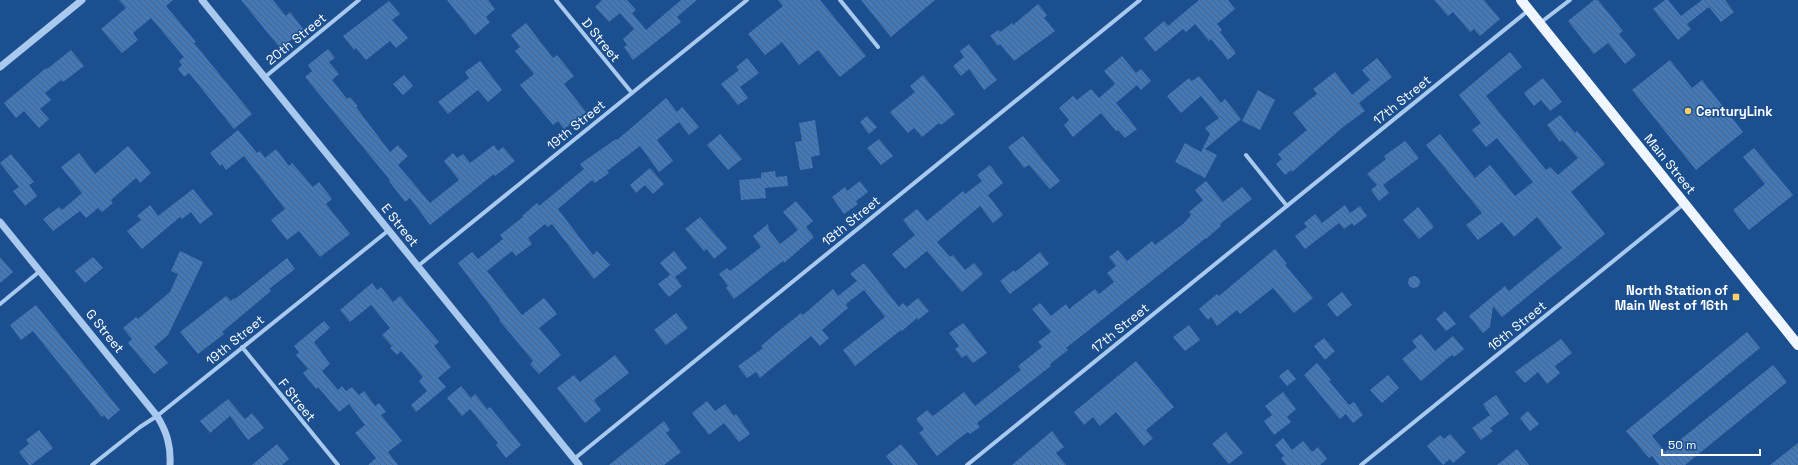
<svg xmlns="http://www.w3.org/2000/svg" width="1798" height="465" font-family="'Space Grotesk',sans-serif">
	<defs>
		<pattern id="building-back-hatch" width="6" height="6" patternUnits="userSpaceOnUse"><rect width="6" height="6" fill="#4478b7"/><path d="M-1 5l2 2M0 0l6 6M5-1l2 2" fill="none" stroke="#486282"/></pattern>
	</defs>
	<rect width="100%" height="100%" fill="#1b4f8f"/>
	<!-- building -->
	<g fill="url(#building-back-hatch)">
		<path d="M119,0H173L166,6L196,42L194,43L252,114L234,129L189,73L184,77L178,69L182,65L179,61L184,57L151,18L133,33L138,40L122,53L101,29L126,8Z"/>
		<path d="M241,0H273L286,16L290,12L304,30L280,48Z"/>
		<path d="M447,0H488L495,9L486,17L490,22L475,35Z"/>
		<path d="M602,0H627L636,10L632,13L646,30L681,0H697L677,17L681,22L633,60L624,47L627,45L623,39L634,29L620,13L609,22L595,7Z"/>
		<path d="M778,0H820L866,56L840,77L818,50L799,65L782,42L765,55L748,34L783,6Z"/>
		<path d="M861,0H935L891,37Z"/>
		<path d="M1199,0H1228L1235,9L1217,24L1222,30L1220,32L1236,53L1228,60L1211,39L1209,41L1195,24L1186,32L1183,29L1155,52L1144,38L1164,21L1168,26Z"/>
		<path d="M1434,0H1484L1500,19L1480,36L1474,29L1470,32L1453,12L1448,16Z"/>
		<path d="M1594,0H1598L1623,31L1619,34L1636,55L1625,64L1608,43L1594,54L1568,21Z"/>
		<path d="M1665,0H1668L1681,16L1702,0H1725L1734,12L1721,22L1709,7L1687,24L1691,29L1678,40L1653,9Z"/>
		<path d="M389,1L400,14L392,20L408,38L396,48L390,41L366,60L356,48L354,50L343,36Z"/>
		<path d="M1038,4L1047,15L1044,18L1055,31L1014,61L1000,44L998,46L990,36L998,30L1000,32L1012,23L1013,25Z"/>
		<path d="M526,23L553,58L557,55L574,76L564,84L586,112L564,129L558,121L553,125L520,85L534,74L515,51L520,47L511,35Z"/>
		<path d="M969,44L997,80L984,90L969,69L961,76L953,66L964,57L960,51Z"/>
		<path d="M328,49L335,58L329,62L339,74L332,80L347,99L350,97L358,106L356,107L390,152L398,145L408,156L398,165L430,203L459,180L444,161L453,153L457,158L463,154L470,163L494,145L498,151L503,147L515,161L495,176L494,174L430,225L410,198L405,202L389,181L390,180L305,77L312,71L308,65Z"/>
		<path d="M71,50L84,66L63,82L61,80L45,93L51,100L40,109L49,119L39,128L24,111L16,118L4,103L46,68L47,69Z"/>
		<path d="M1510,52L1522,67L1486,96L1546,170L1550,167L1558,175L1578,158L1562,140L1560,142L1547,125L1560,115L1575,133L1577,131L1591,147L1605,164L1571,192L1605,234L1502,317L1493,306L1490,327L1483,333L1469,316L1505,286L1509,291L1562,248L1537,217L1514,237L1502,222L1478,240L1466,225L1482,213L1426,145L1440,134L1475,178L1490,165L1515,196L1533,182L1497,138L1486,147L1472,130L1481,123L1459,95Z"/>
		<path d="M1122,56L1136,73L1141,69L1151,81L1141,90L1137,85L1116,103L1137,129L1125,138L1118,130L1116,131L1101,113L1073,137L1064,125L1069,120L1059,108L1073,96L1077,100L1091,89L1099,98L1115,84L1104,71Z"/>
		<path d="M747,58L759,73L740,87L748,98L738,105L721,84L739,70L736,67Z"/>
		<path d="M1377,58L1392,77L1359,103L1365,111L1343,127L1292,172L1291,170L1285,175L1276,164L1282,159L1278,154L1307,130L1293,113L1317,94L1313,89L1335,72L1352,95L1370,80L1362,70Z"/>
		<path d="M1670,60L1692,88L1702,80L1743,132L1696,170L1632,90Z"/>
		<path d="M480,61L502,90L488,102L478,90L448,114L438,102L469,78L465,72Z"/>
		<path d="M404,75L413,86L403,95L393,84Z"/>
		<path d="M923,75L955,114L941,125L939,123L922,137L914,128L908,133L890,112L915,92L910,86Z"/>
		<path d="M1199,76L1221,103L1225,99L1241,119L1205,149L1217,155L1205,178L1175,162L1185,143L1201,152L1210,134L1205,128L1219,118L1201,96L1181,113L1167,96L1189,78L1192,81Z"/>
		<path d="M1543,78L1562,102L1550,111L1541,100L1534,106L1524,93Z"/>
		<path d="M1258,90L1275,100L1260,130L1242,121Z"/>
		<path d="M666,98L677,112L682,107L699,127L689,135L679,122L657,140L673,161L659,172L640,146L607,171L609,173L595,183L592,180L558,209L593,255L597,251L610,265L594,279L552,224L548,227L545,224L528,238L532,244L516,256L512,251L487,271L522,315L544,298L557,314L539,328L561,355L539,374L530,364L533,361L499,320L500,319L458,263L472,252L478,259L503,239L500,235L523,217L522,216L537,203L539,206L584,169L580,164L616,139L617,140Z"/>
		<path d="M867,116L877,127L869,134L860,122Z"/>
		<path d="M815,120L820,155L811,157L813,168L800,170L795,142L802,141L799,123Z"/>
		<path d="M238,130L257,153L260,151L265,158L276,149L289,166L292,163L313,187L319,182L332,199L326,204L350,234L320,257L299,231L287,240L271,220L285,209L244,156L226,170L222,164L220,166L210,153Z"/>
		<path d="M720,134L742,159L728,170L707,145Z"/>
		<path d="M1023,136L1060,181L1050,189L1029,165L1024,168L1008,147Z"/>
		<path d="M879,139L893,156L881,165L867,148Z"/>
		<path d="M1405,141L1419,158L1383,185L1389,193L1379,201L1371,190L1377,185L1367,174L1386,159L1384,156Z"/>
		<path d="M128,146L151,173L140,183L136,178L111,200L113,203L102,212L98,208L86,218L80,211L53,231L43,219L59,207L62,210L82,193L61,167L79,153L95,174Z"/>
		<path d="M1754,148L1793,195L1749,230L1733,210L1765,184L1743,157Z"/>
		<path d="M11,154L34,182L29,185L37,196L25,206L13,191L19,187L0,163Z"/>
		<path d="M990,165L1003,183L988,195L1003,215L993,223L980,206L937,242L950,257L953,255L965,270L974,263L983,274L962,292L927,251L905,269L892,254L915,235L903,220L917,209L927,221L963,191L965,194L982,181L977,175Z"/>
		<path d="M650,168L664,184L653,194L645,185L636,193L630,185Z"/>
		<path d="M775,171L776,177L787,176L788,186L765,188L766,198L741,200L739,180L761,178V173Z"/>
		<path d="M860,181L868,192L856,201L858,204L844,214L832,197L845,187L847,191Z"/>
		<path d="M1206,181L1223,202L1242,187L1252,199L1220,224L1221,226L1206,239V238L1066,348L1068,350L1050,364L1051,366L977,423L980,427L970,434L968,432L961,437L937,456L919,433L924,429L916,419L927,410L933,416L964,392L975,406L1021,370L1018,366L1042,347L1038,342L1051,332L1032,309L1040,303L1051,316L1066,304L1069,309L1095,289L1099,294L1114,282L1107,273L1116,266L1109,257L1118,250L1127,261L1152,241L1155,245L1183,224L1191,215L1189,212L1203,200L1195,190Z"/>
		<path d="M193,189L213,214L200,224L191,212L182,219L180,217L142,249L127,231L141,220L137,216L150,205L158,216Z"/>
		<path d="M796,201L813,221L806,227L814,237L784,263L783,261L734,299L726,288L728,286L719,274L727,268L730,271L761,247L753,236L768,224L769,230L780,244L798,230L783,212Z"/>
		<path d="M1345,205L1350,213L1360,206L1367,216L1354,226L1352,223L1344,229L1339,223L1305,249L1295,236L1307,227L1304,223L1315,214L1322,223Z"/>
		<path d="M1418,207L1434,227L1419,239L1403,220Z"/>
		<path d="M700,217L727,248L714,259L707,249L704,251L685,229Z"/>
		<path d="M1275,249L1287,264L1285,265L1313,298L1294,313L1273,288L1240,314L1237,310L1217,326L1211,317L1208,320L1199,309L1217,294L1219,296Z"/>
		<path d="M180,251L203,262L168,335L154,347L168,363L154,374L128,343L132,339L123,328L136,317L138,319L170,292L178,274L171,271Z"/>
		<path d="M674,251L687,268L675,277L682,286L669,297L658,284L670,275L660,263Z"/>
		<path d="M1040,252L1049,264L1010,294L1000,281L1014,270L1015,272Z"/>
		<path d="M0,257L13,272L0,283Z"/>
		<path d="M93,257L103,268L85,283L75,271Z"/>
		<path d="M287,258L295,269L269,289L271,291L222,332L224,334L198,354L180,332L226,296L231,301L234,298L235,299Z"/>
		<path d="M864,263L899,307L903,303L907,307L918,298L929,311L918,320L917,318L902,331L901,330L855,366L843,350L885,317L864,290L846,304L848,308L822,330L829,338L820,346L811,336L760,378L756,372L747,378L738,366L763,348L761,346L775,334L801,313L803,315L833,289L838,296L857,281L850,274Z"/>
		<circle cx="1414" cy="282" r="6"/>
		<path d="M372,283L377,290L381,287L393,302L400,296L439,342L434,346L451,367L438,378L446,387L416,412L411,405L427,391L419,381L423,377L401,351L397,355L390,348L392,346L382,335L390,328L371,305L350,322L340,310Z"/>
		<path d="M1342,292L1352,305L1337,317L1327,304Z"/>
		<path d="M36,305L120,410L108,420L104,415L102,417L33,331L21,340L10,325Z"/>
		<path d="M1445,311L1456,324L1446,331L1436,319Z"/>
		<path d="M676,313L688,328L666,345L654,330Z"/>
		<path d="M324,321L330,328L314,342L330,364L322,371L338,390L342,386L346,391L352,387L359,395L364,391L375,406L379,403L386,412L381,415L402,441L388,452L398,465H368L376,458L355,433L365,425L349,404L339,412L318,387L316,389L303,373L308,369L296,355L299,352L294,346Z"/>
		<path d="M963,323L987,353L973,363L966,355L962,358L955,349L959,346L949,333Z"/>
		<path d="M1189,325L1200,340L1185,351L1173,337Z"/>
		<path d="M1747,332L1760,348L1652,436L1665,452L1773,365L1787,382L1685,465H1659L1652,456L1649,458L1626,431Z"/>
		<path d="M1421,334L1435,351L1453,336L1464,349L1454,357L1452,355L1448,358L1421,381L1402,359L1417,347L1412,341Z"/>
		<path d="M1324,338L1335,351L1325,360L1314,346Z"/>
		<path d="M1561,339L1572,353L1555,366L1560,373L1547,384L1538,372L1525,383L1515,372Z"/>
		<path d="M615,355L629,373L594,400L601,410L585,423L557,388L574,375L580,382Z"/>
		<path d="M1136,361L1174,407L1146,430L1153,438L1144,446L1116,412L1100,426L1093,417L1084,425L1074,412Z"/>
		<path d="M1317,363L1331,380L1329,381L1349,405L1354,402L1363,415L1353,423L1346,414L1340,419L1304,375Z"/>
		<path d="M1288,369L1296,379L1287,386L1279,376Z"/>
		<path d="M1388,375L1399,388L1382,403L1370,390Z"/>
		<path d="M461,386L471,398L475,394L487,409L490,407L521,445L506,458L496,445L498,443L470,409L462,416L447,398Z"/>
		<path d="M1283,392L1296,409L1287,417L1291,422L1274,435L1264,421L1272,415L1265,406Z"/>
		<path d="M1496,395L1509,414L1490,428L1493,431L1481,440L1472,428L1490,415L1483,404Z"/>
		<path d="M228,399L245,419L252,413L264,428L248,440L230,416L210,433L200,421Z"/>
		<path d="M707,401L715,411L725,404L734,416L736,414L750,434L739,442L724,423L709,435L692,413Z"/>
		<path d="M1528,411L1539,424L1530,431L1520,418Z"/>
		<path d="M664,421L670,430L666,433L681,452L664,465H609Z"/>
		<path d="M39,430L53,448L31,465H29L19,452L29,444L26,440Z"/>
		<path d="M1052,431L1064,447L1056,453L1066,465H1012Z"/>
		<path d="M1226,432L1243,453L1229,464L1212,444Z"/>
		<path d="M1450,434L1466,452L1453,463L1450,459L1443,465L1427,446L1440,435L1444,439Z"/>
		<path d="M1283,438L1292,450L1303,441L1312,452L1318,447L1327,459L1320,465H1286L1281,458L1284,456L1275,445Z"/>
		<path d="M1798,443V465H1770Z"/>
		<path d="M277,444L289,459L282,465H252Z"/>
		<path d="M901,444L918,465H893L886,456Z"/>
		<path d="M1517,449L1529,465H1497Z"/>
	</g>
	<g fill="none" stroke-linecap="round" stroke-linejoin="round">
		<!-- minor -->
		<g stroke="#a9c9ee" stroke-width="4">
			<path d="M556,0L632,93"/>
			<path d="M840,0L878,47"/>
			<path d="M1540,23L1570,0"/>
			<path d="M265,77L359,0"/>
			<path d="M1246,155L1287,206"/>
			<path d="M418,266L747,0"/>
			<path d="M0,304L40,271"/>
			<path d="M242,347L338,465"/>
			<path d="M574,459L1140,0"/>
			<path d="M92,465L140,427L157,416L389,230"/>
			<path d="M967,465L1529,10"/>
			<path d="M1361,465L1685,203"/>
		</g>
		<!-- tertiary -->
		<g stroke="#a9c9ee" stroke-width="7">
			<path d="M202,0L579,465"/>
			<path d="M0,67L82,0"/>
			<path d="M0,222L157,416C167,432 171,446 170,465"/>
		</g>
		<!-- primary -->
		<path stroke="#f0f6ff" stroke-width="10" d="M1521,0L1798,345"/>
	</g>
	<!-- markers -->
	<g fill="#ffd166" stroke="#1b4f8f" stroke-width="1.5">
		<circle cx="1688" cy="111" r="4"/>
		<rect x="1732" y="293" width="8" height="8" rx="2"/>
	</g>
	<g text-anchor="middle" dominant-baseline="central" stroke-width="3" stroke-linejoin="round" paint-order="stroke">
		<!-- street labels -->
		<g font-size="13" fill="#fff" stroke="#1b4f8f">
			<text transform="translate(296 39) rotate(-39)">20th Street</text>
			<text transform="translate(601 40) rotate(51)">D Street</text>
			<text transform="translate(1402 100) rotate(-39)">17th Street</text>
			<text transform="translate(576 125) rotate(-39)">19th Street</text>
			<text transform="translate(1670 164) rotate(51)">Main Street</text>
			<text transform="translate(851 221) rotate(-39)">18th Street</text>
			<text transform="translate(400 225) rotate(51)">E Street</text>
			<text transform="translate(1517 326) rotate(-39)">16th Street</text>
			<text transform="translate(1120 328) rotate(-39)">17th Street</text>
			<text transform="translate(105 331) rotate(51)">G Street</text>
			<text transform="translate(235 340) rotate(-39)">19th Street</text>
			<text transform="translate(297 400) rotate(51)">F Street</text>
		</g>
		<!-- poi labels -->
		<g font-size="13" font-weight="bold" fill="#fff" stroke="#1b4f8f" text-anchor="start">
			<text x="1696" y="111">CenturyLink</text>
			<text x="1728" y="290" text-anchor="end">North Station of<tspan x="1728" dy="15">Main West of 16th</tspan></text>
		</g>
	</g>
	<!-- scale -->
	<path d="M1662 449v6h98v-6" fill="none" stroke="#ffffff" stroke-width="2"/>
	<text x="1668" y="449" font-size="12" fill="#ffffff" stroke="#1b4f8f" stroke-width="3" paint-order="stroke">50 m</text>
</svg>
